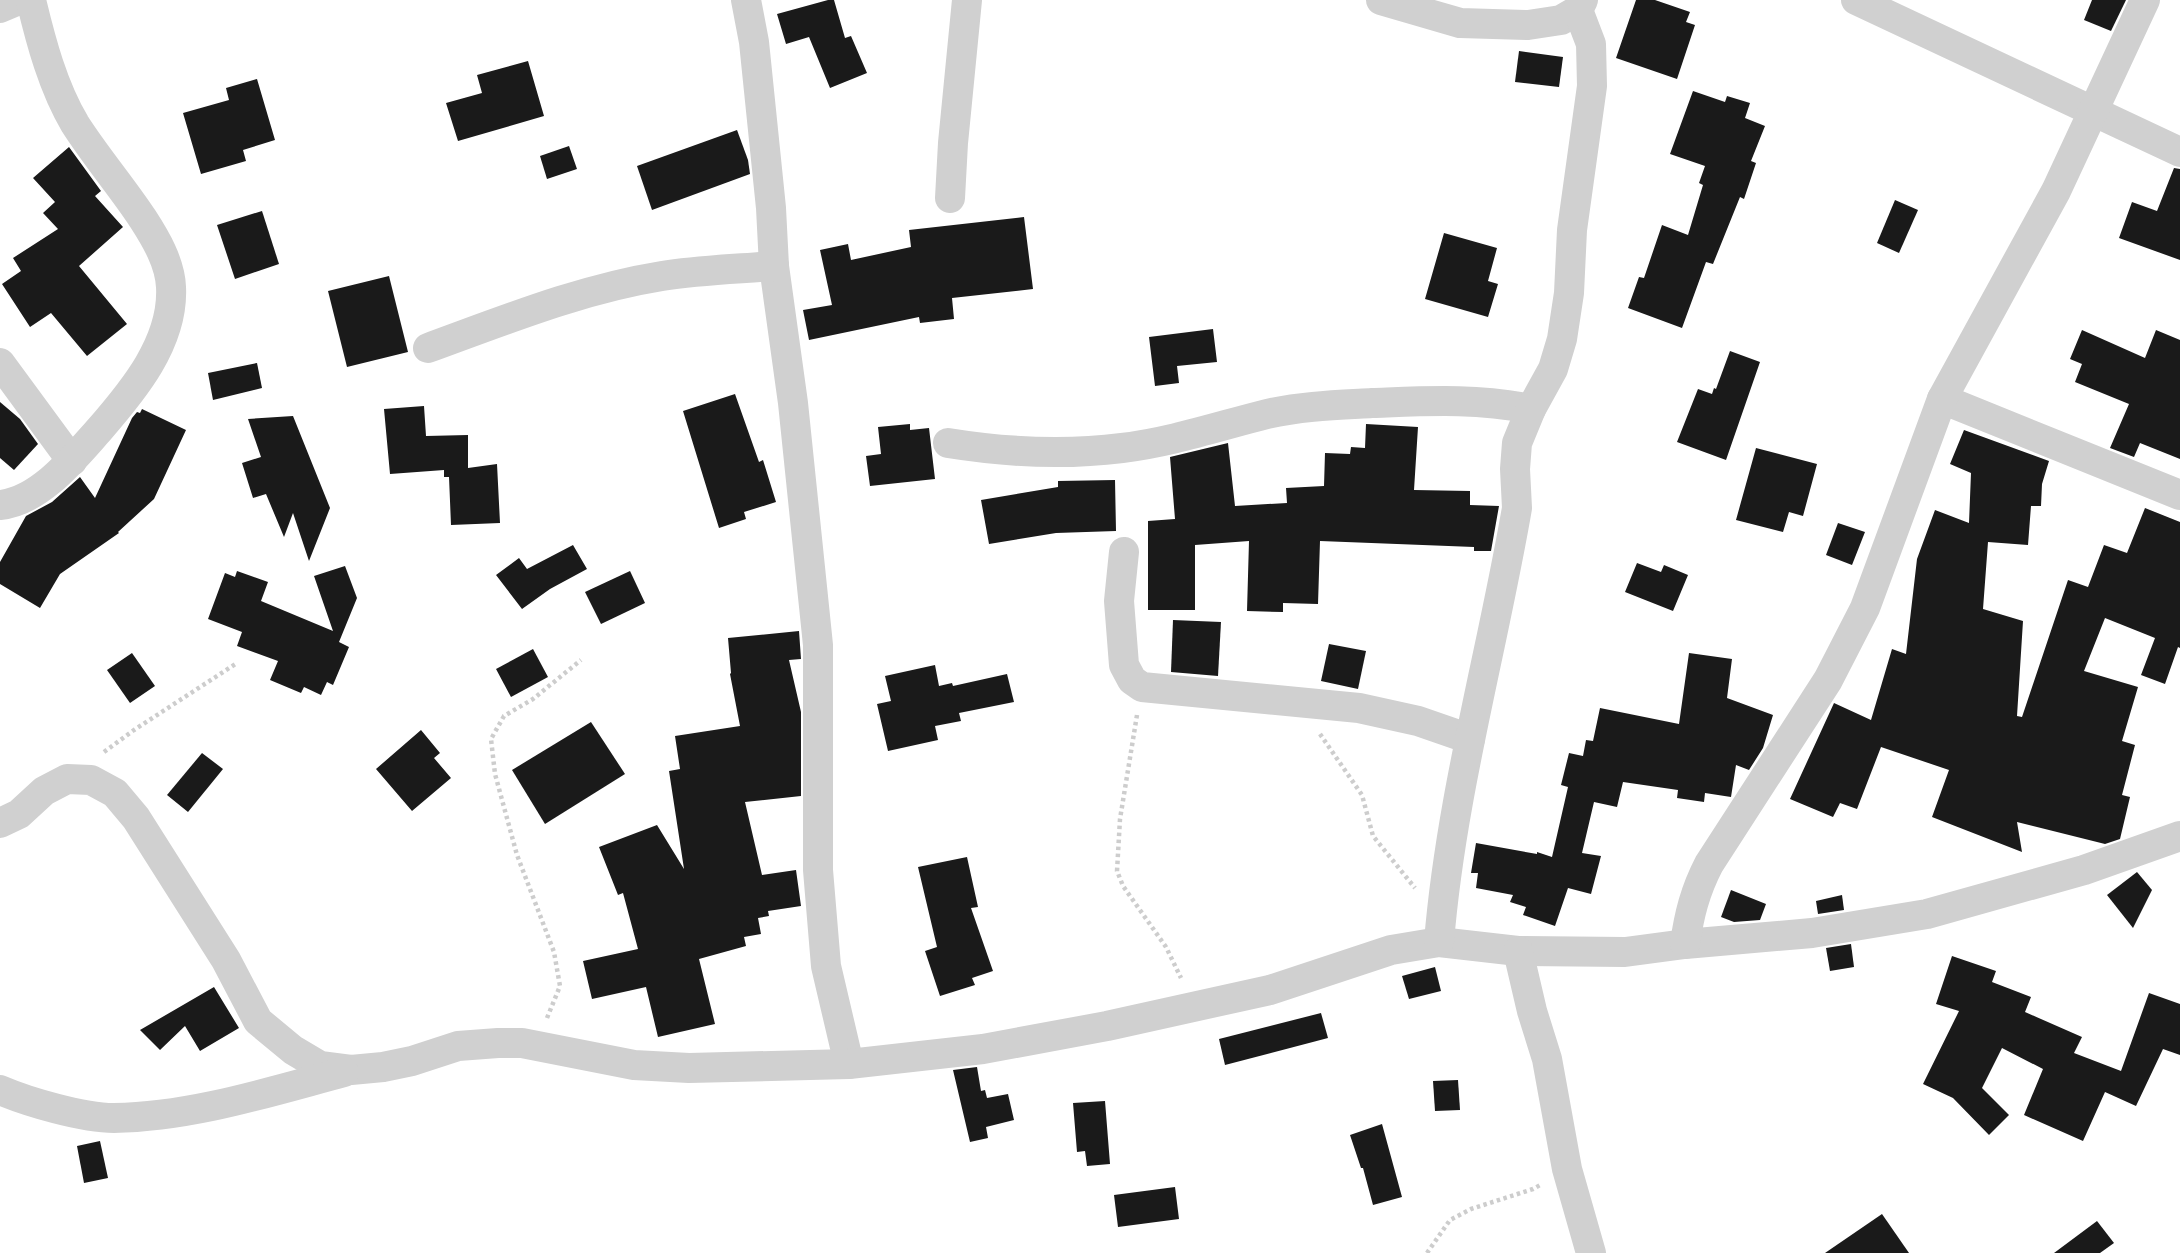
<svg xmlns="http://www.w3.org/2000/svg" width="2180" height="1253" font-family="Karla,sans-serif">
	<rect width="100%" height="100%" fill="#fff"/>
	<!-- building -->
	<g fill="#1a1a1a">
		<path d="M828,0H834L845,38L851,36L867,73L830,88L809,37L786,44L777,14Z"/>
		<path d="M1636,0H1655L1690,12L1686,22L1695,25L1677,79L1616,58Z"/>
		<path d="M2092,0H2126L2111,31L2084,20Z"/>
		<path d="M1519,51L1563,57L1559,87L1515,82Z"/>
		<path d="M528,61L544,116L458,141L446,103L482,93L477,75Z"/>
		<path d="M257,79L275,140L243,150L246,161L201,174L183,113L229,100L226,88Z"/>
		<path d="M1693,91L1725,102L1727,96L1750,103L1745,118L1765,126L1751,161L1756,163L1744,199L1740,197L1713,264L1706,262L1682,328L1628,308L1639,277L1644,278L1662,225L1688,235L1703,185L1699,183L1705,166L1670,154Z"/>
		<path d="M737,130L748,160L750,174L652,210L637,166Z"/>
		<path d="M569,146L577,169L547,179L540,156Z"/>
		<path d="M69,147L101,191L95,196L123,227L79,266L127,324L87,356L51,313L30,327L2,284L21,271L13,258L58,229L43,213L55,202L33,178Z"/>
		<path d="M2174,168L2180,169V260L2119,238L2132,202L2157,211Z"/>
		<path d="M1895,200L1918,210L1899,253L1877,243Z"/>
		<path d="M262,211L279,264L235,279L217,225Z"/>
		<path d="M1024,217L1033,289L952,298L954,319L920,323L919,317L809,340L803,310L832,305L820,250L848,244L851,260L911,247L909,230Z"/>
		<path d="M1444,233L1497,248L1488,281L1498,284L1488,317L1425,299Z"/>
		<path d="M389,276L408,352L347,367L328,291Z"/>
		<path d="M1213,329L1217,362L1177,366L1179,383L1155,386L1149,337Z"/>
		<path d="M2082,330L2145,358L2156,330L2180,340V459L2140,443L2134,457L2110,448L2129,404L2075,382L2082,364L2070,359Z"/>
		<path d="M1730,351L1760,362L1726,460L1677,442L1698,389L1712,394L1714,388L1716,389Z"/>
		<path d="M257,363L262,388L213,400L208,373Z"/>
		<path d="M735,394L759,462L763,460L776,502L744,512L746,519L719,528L683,411Z"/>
		<path d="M0,402L20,419L38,444L14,470L0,458Z"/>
		<path d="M424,406L426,436L468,435V468L497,464L500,523L451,525L449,477H444V470L390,474L384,409Z"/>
		<path d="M142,409L186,430L154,499L118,532L119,533L60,574L40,608L0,584V562L26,516L52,502L80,477L95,498L132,418L137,412L140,413Z"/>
		<path d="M293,416L330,508L309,561L293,513L284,537L266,494L253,498L242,463L261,457L248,419Z"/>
		<path d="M910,424V430L929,428L935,479L870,486L866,456L881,454L878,427Z"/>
		<path d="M1366,424L1418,427L1414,490L1470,491V505L1499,506L1491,551H1474V547L1320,541L1318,604L1283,603V612L1247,611L1249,541L1195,545V610H1148V521L1175,519L1170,457L1228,443L1235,506L1287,503L1286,488L1324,486L1325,453L1350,454L1351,447L1365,448Z"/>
		<path d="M1964,430L2049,461L2042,484L2041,506H2031L2028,545L1988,542L1983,609L2023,621L2017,716L2022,717L2068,580L2088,587L2104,545L2127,553L2145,508L2180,522V648L2178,647L2165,684L2141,675L2155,638L2105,618L2084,671L2138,687L2122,741L2135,745L2122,795L2130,797L2120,839L2105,844L2017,822L2022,852L1932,817L1949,770L1881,747L1857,809L1840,803L1833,817L1790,799L1834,703L1871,720L1892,649L1906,654L1917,559L1935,510L1969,523L1971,473L1950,464Z"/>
		<path d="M1756,448L1817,464L1803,516L1789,512L1783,532L1736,520Z"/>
		<path d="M1115,480L1116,531L1056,533L989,544L981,500L1058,487V481Z"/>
		<path d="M1838,523L1865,532L1852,565L1826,555Z"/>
		<path d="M573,545L587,569L550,589L522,609L496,575L519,558L527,569Z"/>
		<path d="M1637,563L1661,572L1664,565L1688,575L1673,611L1625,592Z"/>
		<path d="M345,566L357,598L339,642L349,647L333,685L327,682L321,695L304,687L301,693L270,680L278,661L237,646L242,632L208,619L225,573L235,577L237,571L268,582L261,601L333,631L314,576Z"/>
		<path d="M630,571L645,603L601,624L585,592Z"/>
		<path d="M1173,620L1221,622L1218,676L1171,672Z"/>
		<path d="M799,631L801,659L789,660L801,712V796L745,802L762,875L796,870L801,906L768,911L769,916L758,918L761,934L744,937L746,946L699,959L715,1024L658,1037L646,987L592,999L583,961L638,949L623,893L618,895L599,847L657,825L684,869L669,771L680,769L675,736L740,726L730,674L731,673L728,638Z"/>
		<path d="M1329,644L1366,651L1358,689L1321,681Z"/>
		<path d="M533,649L548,677L511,697L496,669Z"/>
		<path d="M132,653L155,686L130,703L107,670Z"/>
		<path d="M1689,653L1732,659L1727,698L1773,715L1763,748L1749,770L1736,765L1731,797L1705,793L1704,802L1677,798L1678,790L1623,782L1617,807L1594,802L1582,853L1601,856L1591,894L1568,888L1555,926L1523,915L1526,907L1510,902L1513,895L1476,888L1478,873H1471L1476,843L1537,854V852L1552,857L1568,787L1561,785L1569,753L1583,756L1586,740L1593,741L1600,708L1679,724Z"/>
		<path d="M935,665L939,686L952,683L953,686L1007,674L1014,702L959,713L961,721L935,726L938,740L888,751L877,704L891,701L885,676Z"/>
		<path d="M591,722L625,774L545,824L512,770Z"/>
		<path d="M421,730L440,753L434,758L451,778L412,811L376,769Z"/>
		<path d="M202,753L223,769L188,812L167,795Z"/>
		<path d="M967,857L978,907L971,908L993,971L972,978L975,985L940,996L925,951L937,947L918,867Z"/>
		<path d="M2137,872L2152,890L2133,928L2107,895Z"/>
		<path d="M1731,890L1766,904L1760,920L1734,922L1721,917Z"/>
		<path d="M1842,895L1844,910L1818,914L1816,901Z"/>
		<path d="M1851,944L1854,967L1830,971L1826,948Z"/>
		<path d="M1952,956L1996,971L1992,982L2031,997L2025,1012L2082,1037L2074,1053L2121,1071L2149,993L2180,1004V1055L2163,1049L2136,1106L2105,1092L2083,1141L2024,1115L2043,1069L2002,1048L1982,1088L2009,1115L1989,1135L1953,1098L1923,1084L1959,1011L1936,1004Z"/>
		<path d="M1435,967L1441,991L1409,999L1402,976Z"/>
		<path d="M214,987L239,1028L200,1051L185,1026L160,1050L140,1030Z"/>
		<path d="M1321,1013L1328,1038L1225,1065L1219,1039Z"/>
		<path d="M977,1067L981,1091L985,1090L987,1098L1008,1094L1014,1120L986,1127L988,1138L970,1142L953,1070Z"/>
		<path d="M1458,1080L1460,1110L1435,1111L1433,1081Z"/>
		<path d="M1105,1101L1110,1164L1087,1166L1085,1151L1077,1152L1073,1103Z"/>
		<path d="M1382,1124L1402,1197L1373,1205L1363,1168H1361L1350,1135Z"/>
		<path d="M100,1141L108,1178L84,1183L77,1146Z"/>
		<path d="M1175,1187L1179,1219L1118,1227L1114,1195Z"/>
		<path d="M1882,1214L1909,1253H1825Z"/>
		<path d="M2097,1221L2114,1243L2100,1253H2054Z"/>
	</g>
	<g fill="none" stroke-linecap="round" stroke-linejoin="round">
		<!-- path -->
		<g stroke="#cdcdcd" stroke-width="4.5" stroke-dasharray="3.5 3.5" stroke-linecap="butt">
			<path d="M1137,715L1120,819L1117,871L1123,886L1166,947L1181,978"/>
			<path d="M1320,734L1362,795L1373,836L1415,888"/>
			<path d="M104,752L134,730L237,663"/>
			<path d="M547,1018L560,986L554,952L517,855L495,774L491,739L504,716L533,699L581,660"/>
			<path d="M1427,1253L1450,1220L1471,1209L1533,1189L1542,1184"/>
		</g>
		<!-- street -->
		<g stroke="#d0d0d0" stroke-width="30">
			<path d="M746,0L754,42L771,208L774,266L793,403L818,645V870L826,966L849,1064"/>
			<path d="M1381,0L1460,23L1528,25L1561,20L1578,10L1583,0"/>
			<path d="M1856,0L2180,152"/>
			<path d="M0,8L19,0"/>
			<path d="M950,198L953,143L967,0"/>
			<path d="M428,348C505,320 581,289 662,276C699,270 737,269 774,266"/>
			<path d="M0,363L72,461"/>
			<path d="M1942,399L2180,495"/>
			<path d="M948,443C1004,452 1066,455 1122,448C1172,442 1219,426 1267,414C1302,406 1337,405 1372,403C1429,401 1475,398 1531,409"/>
			<path d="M0,505C40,501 74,458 99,430C133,391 174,342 171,287C170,263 156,239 143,219C122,187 96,157 75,124C53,87 41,42 31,0"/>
			<path d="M1124,552L1119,601L1124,665L1132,680L1142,687L1359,708L1418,721L1470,739"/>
			<path d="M0,823L19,814L44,791L67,779L91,780L115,793L136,818L226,960L258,1021L293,1050L320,1066L351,1070L383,1067L412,1061L458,1046L498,1043H522L634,1065L689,1068L849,1064L983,1049L1107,1026L1270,990L1391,950L1439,942L1518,951L1625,952L1685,944L1812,933L1927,914L2084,870L2180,836"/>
			<path d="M1439,942C1451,795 1492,653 1517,508L1515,469L1517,443L1531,409L1553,369L1562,339L1569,293L1572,230L1592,86L1591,44L1578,10"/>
			<path d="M1685,944C1689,915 1695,891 1709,864L1828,680L1865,608L1942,399L2056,191L2145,0"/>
			<path d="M1518,951L1532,1011L1547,1059L1567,1169L1591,1253"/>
			<path d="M0,1090C28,1102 83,1118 114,1118C191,1117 269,1092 344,1072"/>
		</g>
	</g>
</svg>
